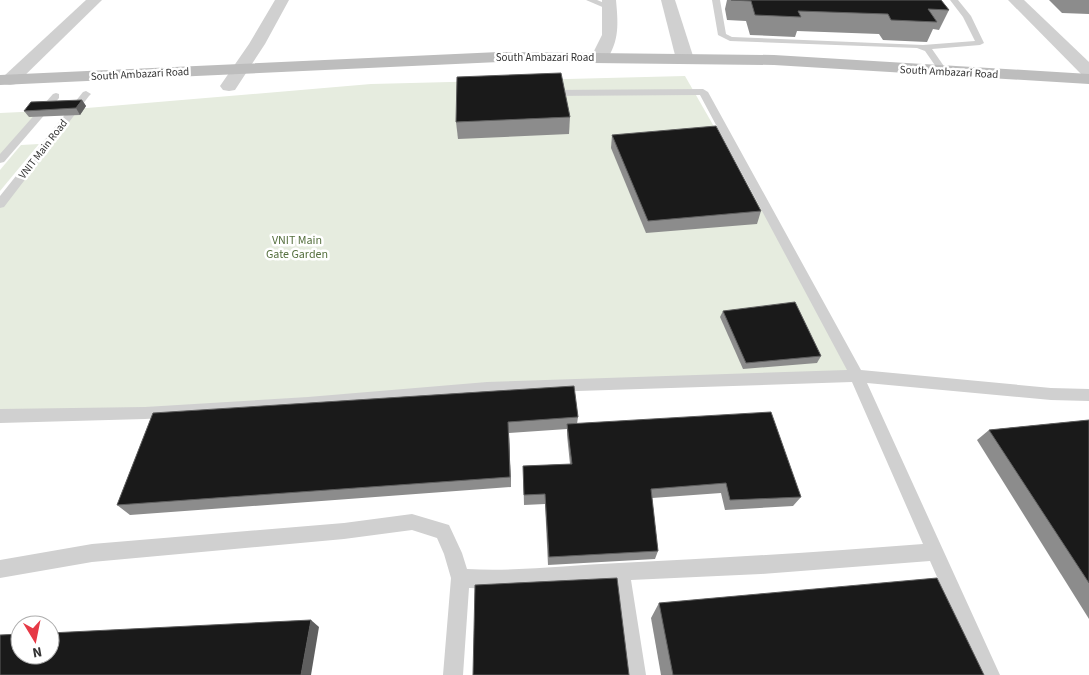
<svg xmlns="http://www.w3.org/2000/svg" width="1089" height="675" font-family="'Source Sans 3',sans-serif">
	<rect width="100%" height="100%" fill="#fff"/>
	<!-- green -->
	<g fill="#e6ecdf">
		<path d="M685,76L857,376L0,416V204L75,109L371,84Z"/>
		<path d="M43,111L0,160V113Z"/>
		<path d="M39,144L0,191V170L21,145Z"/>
	</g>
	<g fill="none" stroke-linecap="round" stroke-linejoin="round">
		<!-- service -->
		<g fill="#d0d0d0" fill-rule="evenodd">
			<path d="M586,0H597L614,7L607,9Z"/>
			<path d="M712,0H720L726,34L732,37L923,45L975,41L963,17L950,0H958L971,16L984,43L980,45L932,49L948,72L944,75L941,74L925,51L917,48L730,41L718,35Z"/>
			<path d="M703,89L708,92L861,370L1051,388L1089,389V401L1051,400L867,383L1000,675H980L930,561L761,574L631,580L646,675H626L612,581L499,589L469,588L463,675H443L451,578L444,554L437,538L412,530L344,539L92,562L0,578V560L92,544L344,523L412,514L449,525L462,553L467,569C517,572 568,565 619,563C720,558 822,552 923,544L852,382L487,394L308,409L145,419L0,423V409L145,407L308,397L487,382L847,370L700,95L547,96L542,93L547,90Z"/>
			<path d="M86,91L91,94L89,96L4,207L0,208V196L83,92Z"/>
			<path d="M56,93L59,94V98L4,162L0,163V154L53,94Z"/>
		</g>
		<!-- minor -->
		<g fill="#d0d0d0" fill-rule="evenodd">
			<path d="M86,0H102L16,84L10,85L4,84L1,80L4,76Z"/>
			<path d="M275,0H289L265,44L235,90L229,91L223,90L220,86L249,44Z"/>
			<path d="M602,0H616C618,23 620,40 606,61L600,62L594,61L591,57L602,35Z"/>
			<path d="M661,0H675L694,59L691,63L685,64L679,63L676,59Z"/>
		</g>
		<!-- tertiary -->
		<path fill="#d0d0d0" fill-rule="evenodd" d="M1008,0H1024L1089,62V77L1083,76Z"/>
		<!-- secondary -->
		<path fill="#bdbdbd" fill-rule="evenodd" d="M499,52L774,55L1089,74V84L774,65L499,62L0,85V75Z"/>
	</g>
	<!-- wall -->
	<g fill="#8c8c8c">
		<path d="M727,0H941L949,10L939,30L933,29L927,42L883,40L879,34L797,31L795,37L750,35L746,21L727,20L725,9Z"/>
		<path d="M1049,0H1089V14L1062,13Z"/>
		<path d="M82,100L86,106L80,115L29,117L24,111Z"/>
		<path d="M570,117L569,134L458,139L456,122Z"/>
		<path d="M612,135L761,211L757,224L646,233L611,148Z"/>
		<path d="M723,311L821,356L817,363L743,369L720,317Z"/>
		<path d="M153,413L578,417L577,424L801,497L793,506L725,510L721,493L652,498L658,551L655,559L548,565L545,504L524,505L523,466L570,464L567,435V429L509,433L511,487L130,515L117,505Z"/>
		<path d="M1089,420V619L977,440L989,430Z"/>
		<path d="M659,603L984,675H661L651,618Z"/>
	</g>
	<!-- shaded-wall -->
	<g fill="#5f5f5f">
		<path d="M82,100L86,106L80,115L76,108Z"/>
		<path d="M508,422L509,433L511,487L510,477Z"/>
		<path d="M311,620L319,627L311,675H301Z"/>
	</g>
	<!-- building -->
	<g fill="#1a1a1a" stroke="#5f5f5f">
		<path d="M731,0H941L949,10L928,9L937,22L891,20L888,14L798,11L801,17L755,15L751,1Z"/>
		<path d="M561,73L570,117L456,122L457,77Z"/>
		<path d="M82,100L76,108L24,111L31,102Z"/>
		<path d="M716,126L761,211L648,221L612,135Z"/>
		<path d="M795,302L821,356L746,363L723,311Z"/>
		<path d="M574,386L578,417L508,422L510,477L117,505L153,413Z"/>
		<path d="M771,412L801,497L730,500L726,483L651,489L658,551L549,557L545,494L524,495L523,466L572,464L567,424Z"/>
		<path d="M1089,420V583L989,430Z"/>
		<path d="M617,578L629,675H473L475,585Z"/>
		<path d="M937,578L984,675H673L659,603Z"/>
		<path d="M311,620L301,675H0V635L20,634V655H50V633Z"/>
	</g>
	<g text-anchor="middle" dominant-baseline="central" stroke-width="5" stroke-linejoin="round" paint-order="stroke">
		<!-- far-street labels -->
		<g font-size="11" fill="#333" stroke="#fff">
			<text x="545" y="57">South Ambazari Road</text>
			<text transform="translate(949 72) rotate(3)">South Ambazari Road</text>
			<text transform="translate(140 74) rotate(-3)">South Ambazari Road</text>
			<text transform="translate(43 149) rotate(-52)">VNIT Main Road</text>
		</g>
		<!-- park labels -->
		<g font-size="12" fill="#56703f" stroke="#fff">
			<text x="297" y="240">VNIT Main<tspan x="297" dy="14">Gate Garden</tspan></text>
		</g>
	</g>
	<!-- north arrow -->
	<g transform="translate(35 640) rotate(170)"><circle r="24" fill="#ffffff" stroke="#adadad"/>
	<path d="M0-4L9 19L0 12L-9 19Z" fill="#e63946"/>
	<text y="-8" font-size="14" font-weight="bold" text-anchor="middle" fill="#333333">N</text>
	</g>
</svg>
